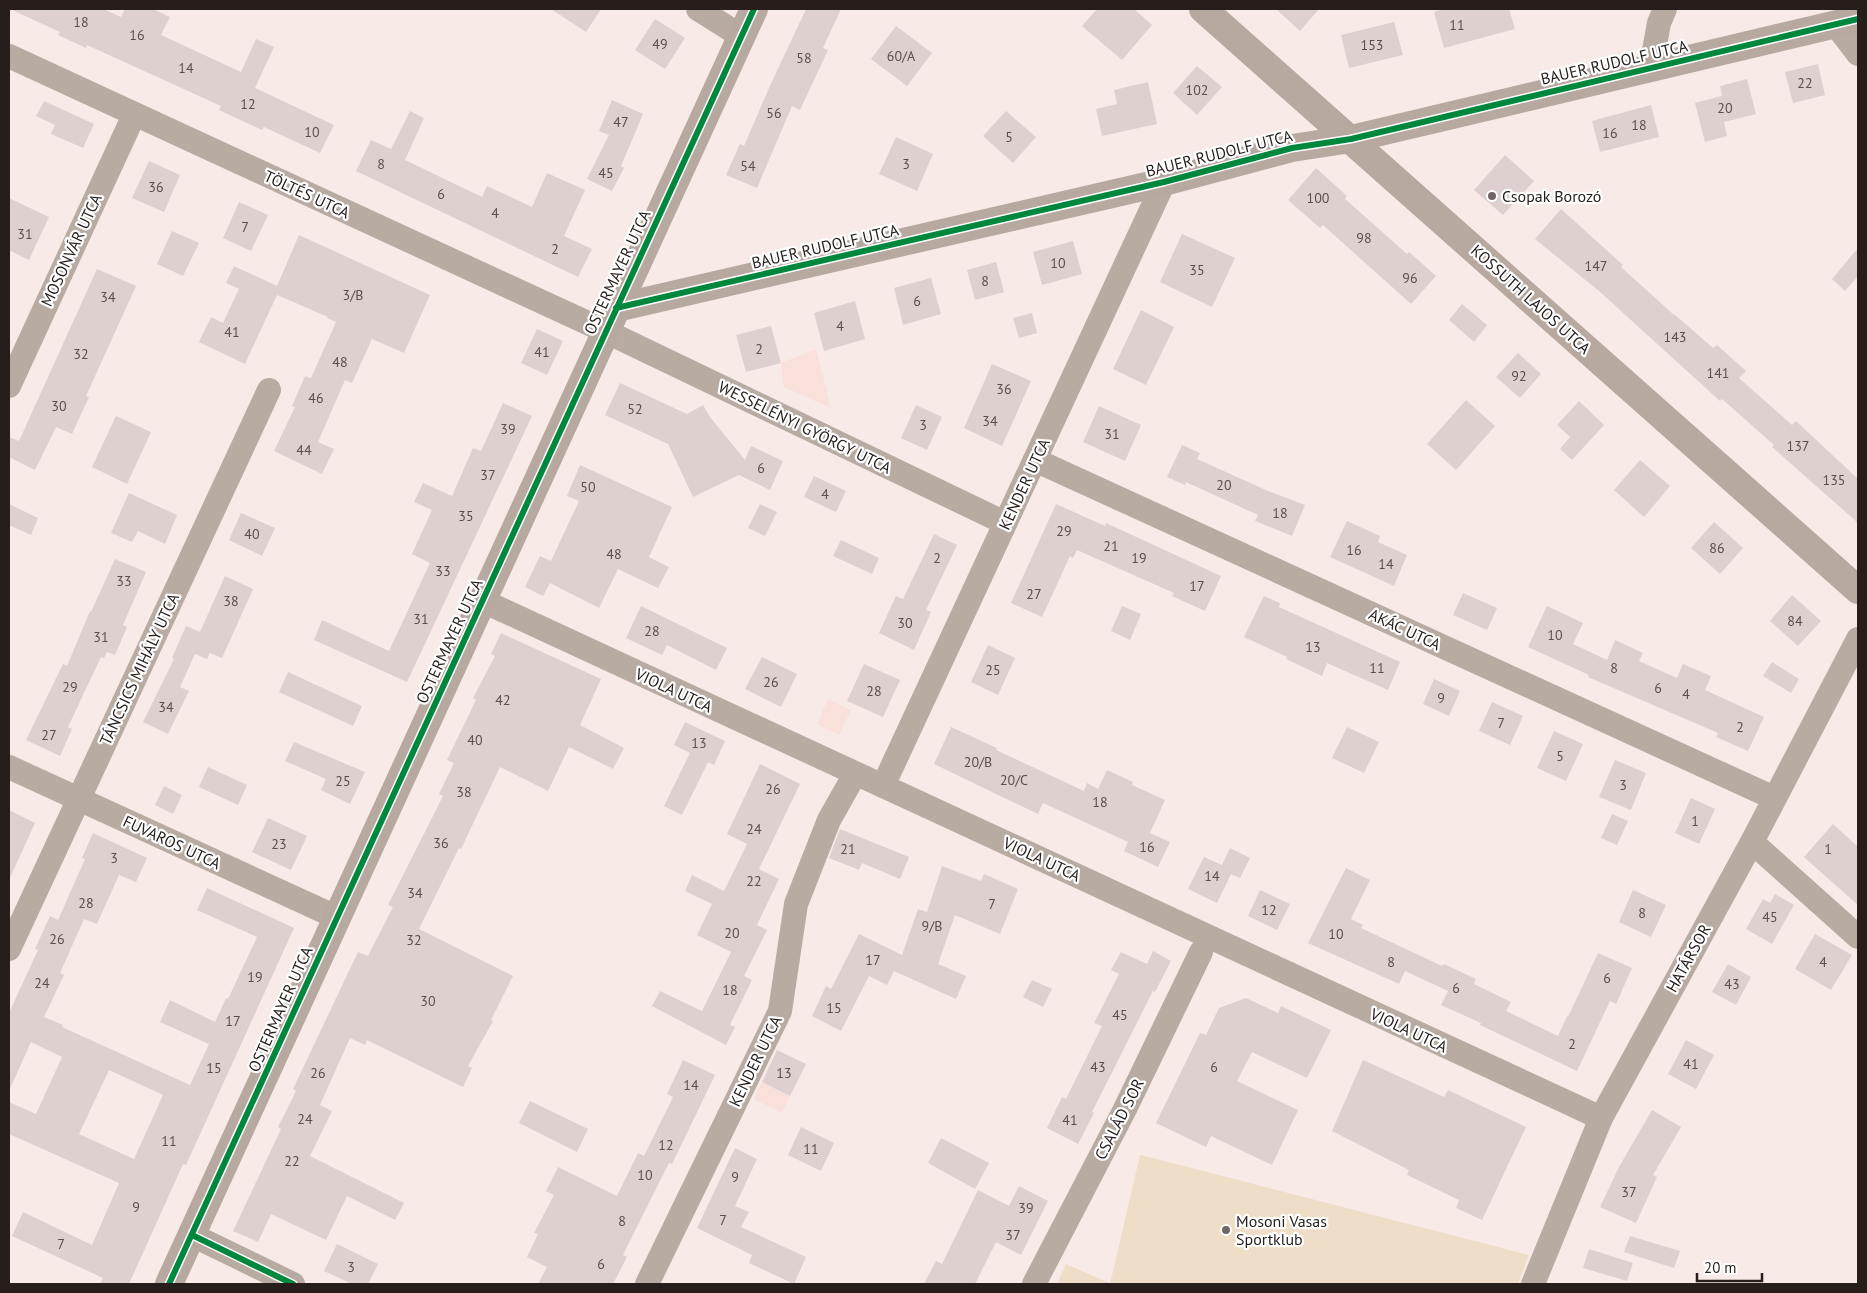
<svg xmlns="http://www.w3.org/2000/svg" width="1867" height="1293" font-family="'PT Sans',sans-serif">
	<rect width="100%" height="100%" fill="#f7eae7"/>
	<!-- built -->
	<g fill="#fae0da">
		<path d="M816,349L831,408L784,387L781,363Z"/>
		<path d="M828,699L851,710L839,735L817,724Z"/>
		<path d="M762,1082L790,1096L782,1113L754,1099Z"/>
	</g>
	<!-- green -->
	<g fill="#efdec7">
		<path d="M1140,1155H1141L1529,1255L1518,1284H1110Z"/>
		<path d="M1066,1264L1109,1283L1108,1284H1057Z"/>
	</g>
	<!-- building -->
	<g fill="#dfd0d0" fill-rule="evenodd">
		<path d="M10,9H103L121,17L125,9H153L170,17L161,35L241,72L256,39L274,47L255,88L334,125L320,153L264,127L262,130L219,110L221,106L87,45L86,48L58,35L60,32Z"/>
		<path d="M551,9H601L586,32Z"/>
		<path d="M806,9H841L823,48L828,50L800,110L792,106L757,188L726,175L740,144L744,146L769,88Z"/>
		<path d="M1097,9H1134L1152,25L1122,60L1082,26Z"/>
		<path d="M1276,9H1319L1300,31Z"/>
		<path d="M1444,9H1509L1515,29L1444,48L1434,12Z"/>
		<path d="M655,19L685,38L665,69L635,50Z"/>
		<path d="M1394,22L1403,55L1349,68L1341,35Z"/>
		<path d="M896,26L932,53L907,86L871,59Z"/>
		<path d="M1818,64L1825,95L1793,103L1785,72Z"/>
		<path d="M1197,66L1222,87L1197,115L1173,93Z"/>
		<path d="M1747,79L1756,114L1724,122L1727,136L1705,142L1695,103L1722,96L1720,86Z"/>
		<path d="M1148,82L1157,124L1102,136L1096,109L1117,104L1114,90Z"/>
		<path d="M612,100L643,114L621,166L624,168L612,191L587,179L609,135L599,131Z"/>
		<path d="M44,101L94,124L83,148L51,134L55,125L36,116Z"/>
		<path d="M1651,105L1659,137L1600,152L1592,121Z"/>
		<path d="M410,111L424,118L405,160L482,197L487,186L532,207L547,173L585,190L564,236L592,249L578,277L356,171L371,140L391,149Z"/>
		<path d="M1006,111L1036,137L1013,163L983,136Z"/>
		<path d="M896,137L933,154L917,191L879,174Z"/>
		<path d="M1505,155L1534,181L1503,215L1474,190Z"/>
		<path d="M149,161L180,175L164,212L132,198Z"/>
		<path d="M1316,168L1347,196L1345,199L1407,254L1409,252L1436,276L1411,304L1323,225L1320,228L1288,200Z"/>
		<path d="M9,198L49,217L29,260L9,250Z"/>
		<path d="M239,202L268,215L251,251L223,238Z"/>
		<path d="M1561,209L1623,265L1621,267L1674,315V314L1713,348L1717,345L1746,371L1739,378L1792,425L1796,421L1858,479V523L1772,447L1774,445L1722,399L1720,401L1599,291L1535,239Z"/>
		<path d="M172,231L199,243L183,276L157,264Z"/>
		<path d="M1182,234L1235,258L1212,307L1160,282Z"/>
		<path d="M299,235L430,295L404,353L372,339L352,383L345,380L318,442L334,449L322,474L274,451L295,407L292,406L305,376L311,378L336,322L327,318L328,317L277,295L245,364L199,342L211,317L223,323L239,289L226,283L234,266L277,286Z"/>
		<path d="M1073,241L1082,274L1042,285L1033,252Z"/>
		<path d="M1858,248V276L1845,291L1832,279Z"/>
		<path d="M996,262L1004,292L975,300L967,270Z"/>
		<path d="M97,269L136,286L86,396L89,397L72,434L56,427L35,470L9,457V437L19,441Z"/>
		<path d="M931,278L941,314L903,325L894,288Z"/>
		<path d="M855,301L865,339L824,351L814,313Z"/>
		<path d="M1462,304L1487,325L1474,342L1449,320Z"/>
		<path d="M1141,310L1174,327L1146,385L1113,369Z"/>
		<path d="M1032,313L1037,333L1019,338L1013,318Z"/>
		<path d="M771,326L781,363L746,372L736,335Z"/>
		<path d="M537,329L563,341L547,375L521,363Z"/>
		<path d="M1518,353L1541,374L1520,398L1496,377Z"/>
		<path d="M992,364L1031,381L1002,446L964,428Z"/>
		<path d="M620,383L687,414L703,405L710,417L745,460L751,446L783,461L770,490L739,475L693,497L668,444L605,415Z"/>
		<path d="M1466,400L1495,426L1456,470L1427,444Z"/>
		<path d="M1579,401L1604,425L1572,460L1560,449L1570,437L1557,425Z"/>
		<path d="M503,403L532,416L407,682L314,640L322,620L389,651L430,563L412,554L432,510L414,502L423,483L452,496L473,448L481,451Z"/>
		<path d="M916,405L942,417L927,450L901,438Z"/>
		<path d="M1099,406L1141,425L1125,461L1083,442Z"/>
		<path d="M116,416L151,432L127,484L92,467Z"/>
		<path d="M1182,445L1200,453L1197,459L1268,491L1305,505L1292,536L1255,521L1258,515L1186,482L1185,485L1167,477Z"/>
		<path d="M1640,460L1670,486L1644,517L1614,490Z"/>
		<path d="M580,465L672,507L649,557L669,567L658,588L618,569L599,608L550,583L543,596L525,587L540,556L551,561L579,501L567,496Z"/>
		<path d="M814,476L846,491L836,512L804,497Z"/>
		<path d="M129,493L177,515L165,544L138,531L132,542L111,533Z"/>
		<path d="M9,504L38,518L31,535L9,525Z"/>
		<path d="M760,504L777,512L765,536L748,528Z"/>
		<path d="M1056,504L1105,526L1106,523L1221,576L1205,611L1172,596L1174,593L1077,550L1073,558L1070,556L1042,617L1011,603Z"/>
		<path d="M241,513L275,528L262,556L229,540Z"/>
		<path d="M1347,521L1380,536L1378,542L1407,555L1394,586L1330,557Z"/>
		<path d="M1714,522L1743,548L1720,574L1691,548Z"/>
		<path d="M934,534L957,545L926,610L931,612L914,650L879,633L896,596L903,599Z"/>
		<path d="M841,540L879,558L872,574L833,556Z"/>
		<path d="M115,559L146,572L123,625L127,627L115,655L107,652L104,658L101,657L68,727L72,729L60,756L26,740L63,664L67,666L90,611L91,612Z"/>
		<path d="M225,576L253,589L222,658L210,653L207,659L195,654L180,687L189,691L168,734L143,722L174,659L172,658L186,626L200,632Z"/>
		<path d="M1463,593L1497,608L1487,630L1453,615Z"/>
		<path d="M1792,595L1821,621L1798,646L1770,621Z"/>
		<path d="M1264,596L1280,603L1279,607L1400,662L1388,690L1327,663L1322,676L1286,659L1287,657L1244,637Z"/>
		<path d="M641,606L727,648L716,670L667,645L662,655L626,638Z"/>
		<path d="M1122,606L1141,614L1130,640L1111,631Z"/>
		<path d="M1547,606L1583,623L1573,644L1607,660L1615,640L1643,653L1639,661L1677,678L1683,664L1711,676L1705,690L1764,717L1748,751L1716,737L1718,733L1588,677L1589,675L1528,647Z"/>
		<path d="M501,633L601,679L580,725L624,748L613,769L569,747L548,791L500,767L461,849L459,848L419,929L513,976L491,1020L493,1021L468,1066L472,1068L463,1087L367,1040L365,1045L350,1038L320,1105L332,1111L310,1156L404,1203L395,1220L347,1196L326,1240L271,1214L258,1242L233,1231L281,1129L278,1127L296,1091L293,1089L358,952L368,956L393,907L388,905L443,796L439,794L454,763L447,760L476,700L473,698L495,656L491,654Z"/>
		<path d="M988,645L1015,658L998,695L971,682Z"/>
		<path d="M762,657L797,674L781,707L745,689Z"/>
		<path d="M1772,662L1799,679L1791,693L1763,676Z"/>
		<path d="M864,664L900,680L883,717L847,701Z"/>
		<path d="M288,672L362,706L353,726L279,692Z"/>
		<path d="M1434,679L1460,691L1449,716L1423,704Z"/>
		<path d="M1492,702L1523,716L1510,745L1479,731Z"/>
		<path d="M685,722L725,741L714,765L708,762L682,815L664,806L690,753L674,745Z"/>
		<path d="M951,727L997,748L996,750L1084,791L1087,783L1098,789L1107,770L1133,782L1132,785L1165,800L1150,833L1170,842L1158,867L1124,851L1128,842L1043,803L1038,814L934,764Z"/>
		<path d="M1347,727L1379,742L1364,773L1332,758Z"/>
		<path d="M1554,731L1583,744L1566,781L1537,768Z"/>
		<path d="M294,742L365,772L350,804L321,790L326,779L285,761Z"/>
		<path d="M1615,760L1646,773L1631,810L1599,797Z"/>
		<path d="M760,764L800,784L759,869L779,879L757,925L767,930L744,976L752,980L730,1025L735,1027L726,1045L652,1006L660,991L702,1011L731,952L697,935L712,904L685,891L692,875L724,891L747,844L727,834Z"/>
		<path d="M208,767L247,785L238,805L199,787Z"/>
		<path d="M164,786L182,795L173,814L155,805Z"/>
		<path d="M1691,798L1715,809L1699,844L1675,833Z"/>
		<path d="M9,810L35,823L9,880Z"/>
		<path d="M1612,814L1628,821L1617,845L1601,838Z"/>
		<path d="M268,818L307,836L291,870L252,852Z"/>
		<path d="M1833,824L1858,847V905L1804,857Z"/>
		<path d="M840,829L909,857L900,879L862,863L859,870L829,858Z"/>
		<path d="M93,833L147,858L136,882L119,875L97,924L84,919L60,973L64,975L44,1017L63,1025L62,1027L190,1085L209,1044L160,1022L170,1000L215,1022L226,998L228,999L257,937L197,910L207,888L294,928L186,1165L183,1164L129,1284H100L103,1278L12,1236L23,1212L92,1245L119,1183L9,1134V1102L36,1114L62,1057L31,1042L9,1091V1013L38,950L35,949L50,916L58,920L85,859L82,858ZM109,1070L163,1095L134,1159L79,1134Z"/>
		<path d="M1230,848L1250,858L1240,878L1231,874L1217,903L1188,889L1204,857L1222,865Z"/>
		<path d="M942,866L981,881L984,874L1018,889L1000,934L955,915L938,964L966,976L956,999L894,971L887,985L869,976L841,1031L812,1016L826,986L831,989L859,934L902,955L918,909L927,912Z"/>
		<path d="M1346,868L1370,880L1351,919L1363,925L1361,928L1442,966L1444,964L1476,979L1474,984L1511,1002L1506,1011L1558,1036L1567,1016L1568,1017L1598,953L1632,968L1616,1004L1610,1001L1577,1071L1480,1025L1481,1023L1441,1005L1448,991L1405,971L1399,984L1308,943Z"/>
		<path d="M1260,890L1290,904L1277,930L1248,916Z"/>
		<path d="M1633,890L1666,905L1651,937L1619,922Z"/>
		<path d="M1775,894L1794,905L1772,944L1746,929L1763,899L1770,903Z"/>
		<path d="M1815,934L1852,955L1831,990L1795,969Z"/>
		<path d="M1153,951L1171,961L1155,992L1153,991L1092,1112L1094,1113L1078,1144L1047,1128L1062,1097L1066,1099L1102,1026L1094,1023L1119,974L1111,970L1121,952L1147,964Z"/>
		<path d="M1728,964L1751,977L1736,1005L1712,992Z"/>
		<path d="M1032,980L1052,989L1043,1007L1023,997Z"/>
		<path d="M1246,998L1278,1013L1281,1006L1331,1030L1307,1078L1252,1052L1237,1081L1298,1110L1272,1165L1211,1136L1206,1147L1156,1123L1200,1033L1206,1035L1219,1008Z"/>
		<path d="M1686,1040L1714,1055L1696,1089L1668,1074Z"/>
		<path d="M777,1050L806,1064L790,1096L762,1082Z"/>
		<path d="M683,1060L715,1075L672,1164L669,1163L623,1255L627,1257L613,1284H538L547,1267L527,1257L538,1234L534,1233L554,1195L546,1191L558,1167L617,1196L638,1153L644,1156L673,1097L667,1094Z"/>
		<path d="M1363,1060L1444,1097L1448,1090L1526,1127L1482,1220L1456,1208L1459,1200L1407,1175L1409,1170L1332,1131Z"/>
		<path d="M530,1101L588,1129L577,1152L519,1123Z"/>
		<path d="M1652,1110L1681,1127L1653,1175L1657,1177L1636,1223L1600,1207L1619,1167Z"/>
		<path d="M801,1127L834,1143L821,1171L788,1155Z"/>
		<path d="M941,1138L989,1163L975,1189L928,1163Z"/>
		<path d="M735,1148L757,1159L735,1206L749,1212L741,1227L806,1257L794,1284L749,1263L752,1255L697,1228Z"/>
		<path d="M1019,1186L1048,1201L1021,1255L996,1242L975,1284H924L936,1261L942,1264L978,1190L1009,1206Z"/>
		<path d="M1630,1236L1680,1251L1674,1268L1624,1252Z"/>
		<path d="M337,1244L378,1264L368,1284H352L324,1271Z"/>
		<path d="M1589,1249L1633,1263L1627,1281L1583,1268Z"/>
	</g>
	<g fill="none" stroke-linecap="round" stroke-linejoin="round">
		<!-- street -->
		<g stroke="#b8aba2" stroke-width="24">
			<path d="M698,9L741,36"/>
			<path d="M1835,24L1858,54"/>
			<path d="M9,56L605,331L1005,523"/>
			<path d="M1651,67L1659,23L1665,9"/>
			<path d="M9,386L134,115"/>
			<path d="M1035,460L1774,798"/>
			<path d="M483,601L1601,1118"/>
			<path d="M9,767L336,917"/>
			<path d="M883,786L1164,182"/>
			<path d="M1752,842L1858,937"/>
			<path d="M9,949L269,390"/>
			<path d="M192,1235L293,1284"/>
			<path d="M647,1284L780,1011L796,904L829,820L855,774"/>
			<path d="M1034,1284L1125,1109L1201,952"/>
			<path d="M1533,1284L1601,1118L1752,842L1858,639"/>
		</g>
		<!-- secondary -->
		<g stroke="#b7a9a0" stroke-width="28">
			<path d="M1203,9L1858,590"/>
			<path d="M616,308L1164,182L1292,148L1351,139L1858,19"/>
			<path d="M169,1284L754,9"/>
		</g>
		<!-- cycleway casing -->
		<g stroke="#fff" stroke-width="9">
			<g id="cycleway">
				<path d="M616,308L1164,182L1292,148L1351,139L1858,19"/>
				<path d="M192,1235L293,1284"/>
				<path d="M169,1284L754,9"/>
			</g>
		</g>
		<!-- cycleway -->
		<use href="#cycleway" stroke="#00873e" stroke-width="6"/>
	</g>
	<!-- markers -->
	<g fill="#706562" stroke="#fff" stroke-width="2">
		<circle cx="1492" cy="196" r="5"/>
		<circle cx="1226" cy="1230" r="5"/>
	</g>
	<g text-anchor="middle" dominant-baseline="central" stroke-width="4.5" stroke-linejoin="round" paint-order="stroke">
		<!-- number labels -->
		<g font-size="14" fill="#594e4c">
			<text x="81" y="22">18</text>
			<text x="1457" y="25">11</text>
			<text x="137" y="35">16</text>
			<text x="660" y="44">49</text>
			<text x="1372" y="45">153</text>
			<text x="901" y="56">60/A</text>
			<text x="804" y="58">58</text>
			<text x="186" y="68">14</text>
			<text x="1805" y="83">22</text>
			<text x="1197" y="90">102</text>
			<text x="248" y="104">12</text>
			<text x="1725" y="108">20</text>
			<text x="774" y="113">56</text>
			<text x="621" y="122">47</text>
			<text x="1639" y="125">18</text>
			<text x="312" y="132">10</text>
			<text x="1610" y="133">16</text>
			<text x="1009" y="137">5</text>
			<text x="381" y="164">8</text>
			<text x="906" y="164">3</text>
			<text x="748" y="166">54</text>
			<text x="606" y="173">45</text>
			<text x="156" y="187">36</text>
			<text x="441" y="194">6</text>
			<text x="1318" y="198">100</text>
			<text x="495" y="213">4</text>
			<text x="245" y="227">7</text>
			<text x="25" y="234">31</text>
			<text x="1364" y="238">98</text>
			<text x="555" y="249">2</text>
			<text x="1058" y="263">10</text>
			<text x="1596" y="266">147</text>
			<text x="1197" y="270">35</text>
			<text x="1410" y="278">96</text>
			<text x="985" y="281">8</text>
			<text x="353" y="295">3/B</text>
			<text x="108" y="297">34</text>
			<text x="917" y="301">6</text>
			<text x="840" y="326">4</text>
			<text x="232" y="332">41</text>
			<text x="1675" y="337">143</text>
			<text x="759" y="349">2</text>
			<text x="542" y="352">41</text>
			<text x="81" y="354">32</text>
			<text x="340" y="362">48</text>
			<text x="1718" y="373">141</text>
			<text x="1519" y="376">92</text>
			<text x="1004" y="389">36</text>
			<text x="316" y="398">46</text>
			<text x="59" y="406">30</text>
			<text x="635" y="409">52</text>
			<text x="990" y="421">34</text>
			<text x="923" y="425">3</text>
			<text x="508" y="429">39</text>
			<text x="1112" y="434">31</text>
			<text x="1798" y="446">137</text>
			<text x="304" y="450">44</text>
			<text x="761" y="468">6</text>
			<text x="488" y="475">37</text>
			<text x="1834" y="480">135</text>
			<text x="1224" y="485">20</text>
			<text x="588" y="487">50</text>
			<text x="825" y="494">4</text>
			<text x="1280" y="513">18</text>
			<text x="466" y="516">35</text>
			<text x="1064" y="531">29</text>
			<text x="252" y="534">40</text>
			<text x="1111" y="546">21</text>
			<text x="1717" y="548">86</text>
			<text x="1354" y="550">16</text>
			<text x="614" y="554">48</text>
			<text x="937" y="558">2</text>
			<text x="1139" y="558">19</text>
			<text x="1386" y="564">14</text>
			<text x="443" y="571">33</text>
			<text x="124" y="581">33</text>
			<text x="1197" y="586">17</text>
			<text x="1034" y="594">27</text>
			<text x="231" y="601">38</text>
			<text x="421" y="619">31</text>
			<text x="1795" y="621">84</text>
			<text x="905" y="623">30</text>
			<text x="652" y="631">28</text>
			<text x="1555" y="635">10</text>
			<text x="101" y="637">31</text>
			<text x="1313" y="647">13</text>
			<text x="1377" y="668">11</text>
			<text x="1614" y="668">8</text>
			<text x="993" y="670">25</text>
			<text x="771" y="682">26</text>
			<text x="70" y="687">29</text>
			<text x="1658" y="688">6</text>
			<text x="874" y="691">28</text>
			<text x="1686" y="694">4</text>
			<text x="1441" y="698">9</text>
			<text x="503" y="700">42</text>
			<text x="166" y="707">34</text>
			<text x="1501" y="723">7</text>
			<text x="1740" y="727">2</text>
			<text x="49" y="735">27</text>
			<text x="475" y="740">40</text>
			<text x="699" y="743">13</text>
			<text x="1560" y="756">5</text>
			<text x="978" y="762">20/B</text>
			<text x="1014" y="780">20/C</text>
			<text x="343" y="781">25</text>
			<text x="1623" y="785">3</text>
			<text x="773" y="789">26</text>
			<text x="464" y="792">38</text>
			<text x="1100" y="802">18</text>
			<text x="1695" y="821">1</text>
			<text x="754" y="829">24</text>
			<text x="441" y="843">36</text>
			<text x="279" y="844">23</text>
			<text x="1147" y="847">16</text>
			<text x="848" y="849">21</text>
			<text x="1828" y="849">1</text>
			<text x="114" y="858">3</text>
			<text x="1212" y="876">14</text>
			<text x="754" y="881">22</text>
			<text x="415" y="893">34</text>
			<text x="86" y="903">28</text>
			<text x="992" y="904">7</text>
			<text x="1269" y="910">12</text>
			<text x="1642" y="913">8</text>
			<text x="1770" y="917">45</text>
			<text x="932" y="926">9/B</text>
			<text x="732" y="933">20</text>
			<text x="1336" y="934">10</text>
			<text x="57" y="939">26</text>
			<text x="414" y="940">32</text>
			<text x="873" y="960">17</text>
			<text x="1391" y="962">8</text>
			<text x="1823" y="962">4</text>
			<text x="255" y="977">19</text>
			<text x="1607" y="978">6</text>
			<text x="42" y="983">24</text>
			<text x="1732" y="984">43</text>
			<text x="1456" y="988">6</text>
			<text x="730" y="990">18</text>
			<text x="428" y="1001">30</text>
			<text x="834" y="1008">15</text>
			<text x="1120" y="1015">45</text>
			<text x="233" y="1021">17</text>
			<text x="1572" y="1044">2</text>
			<text x="1691" y="1064">41</text>
			<text x="1098" y="1067">43</text>
			<text x="1214" y="1067">6</text>
			<text x="214" y="1068">15</text>
			<text x="318" y="1073">26</text>
			<text x="784" y="1073">13</text>
			<text x="691" y="1085">14</text>
			<text x="305" y="1119">24</text>
			<text x="1070" y="1120">41</text>
			<text x="169" y="1141">11</text>
			<text x="666" y="1145">12</text>
			<text x="811" y="1149">11</text>
			<text x="292" y="1161">22</text>
			<text x="645" y="1175">10</text>
			<text x="735" y="1177">9</text>
			<text x="1629" y="1192">37</text>
			<text x="136" y="1207">9</text>
			<text x="1026" y="1208">39</text>
			<text x="723" y="1220">7</text>
			<text x="622" y="1221">8</text>
			<text x="1013" y="1235">37</text>
			<text x="61" y="1244">7</text>
			<text x="601" y="1264">6</text>
			<text x="351" y="1267">3</text>
		</g>
		<!-- street labels -->
		<g font-size="16" fill="#271d1b" stroke="#fff">
			<text transform="translate(1614 62) rotate(-13)">BAUER RUDOLF UTCA</text>
			<text transform="translate(1219 153) rotate(-14)">BAUER RUDOLF UTCA</text>
			<text transform="translate(307 194) rotate(25)">TÖLTÉS UTCA</text>
			<text transform="translate(825 246) rotate(-13)">BAUER RUDOLF UTCA</text>
			<text transform="translate(71 250) rotate(-65)">MOSONVÁR UTCA</text>
			<text transform="translate(617 272) rotate(-65)">OSTERMAYER UTCA</text>
			<text transform="translate(1531 299) rotate(42)">KOSSUTH LAJOS UTCA</text>
			<text transform="translate(805 427) rotate(26)">WESSELÉNYI GYÖRGY UTCA</text>
			<text transform="translate(1024 484) rotate(-65)">KENDER UTCA</text>
			<text transform="translate(1405 629) rotate(25)">AKÁC UTCA</text>
			<text transform="translate(449 641) rotate(-65)">OSTERMAYER UTCA</text>
			<text transform="translate(139 669) rotate(-65)">TÁNCSICS MIHÁLY UTCA</text>
			<text transform="translate(674 690) rotate(25)">VIOLA UTCA</text>
			<text transform="translate(172 842) rotate(25)">FUVAROS UTCA</text>
			<text transform="translate(1042 859) rotate(25)">VIOLA UTCA</text>
			<text transform="translate(1688 958) rotate(-61)">HATÁRSOR</text>
			<text transform="translate(280 1009) rotate(-66)">OSTERMAYER UTCA</text>
			<text transform="translate(1409 1030) rotate(25)">VIOLA UTCA</text>
			<text transform="translate(755 1061) rotate(-64)">KENDER UTCA</text>
			<text transform="translate(1119 1119) rotate(-63)">CSALÁD SOR</text>
		</g>
		<!-- poi labels -->
		<g font-size="16" fill="#271d1b" stroke="#fff" text-anchor="start">
			<text x="1502" y="196">Csopak Borozó</text>
			<text x="1236" y="1221">Mosoni Vasas<tspan x="1236" dy="18">Sportklub</tspan></text>
		</g>
	</g>
	<!-- border -->
	<rect width="1867" height="1293" fill="none" stroke="#271d1b" stroke-width="20"/>
	<!-- scale -->
	<path d="M1697 1273v8h65v-8" fill="none" stroke="#271d1b" stroke-width="2.5"/>
	<text x="1704" y="1273" font-size="15" fill="#271d1b" stroke="#ffffff" stroke-width="4" paint-order="stroke">20 m</text>
</svg>
